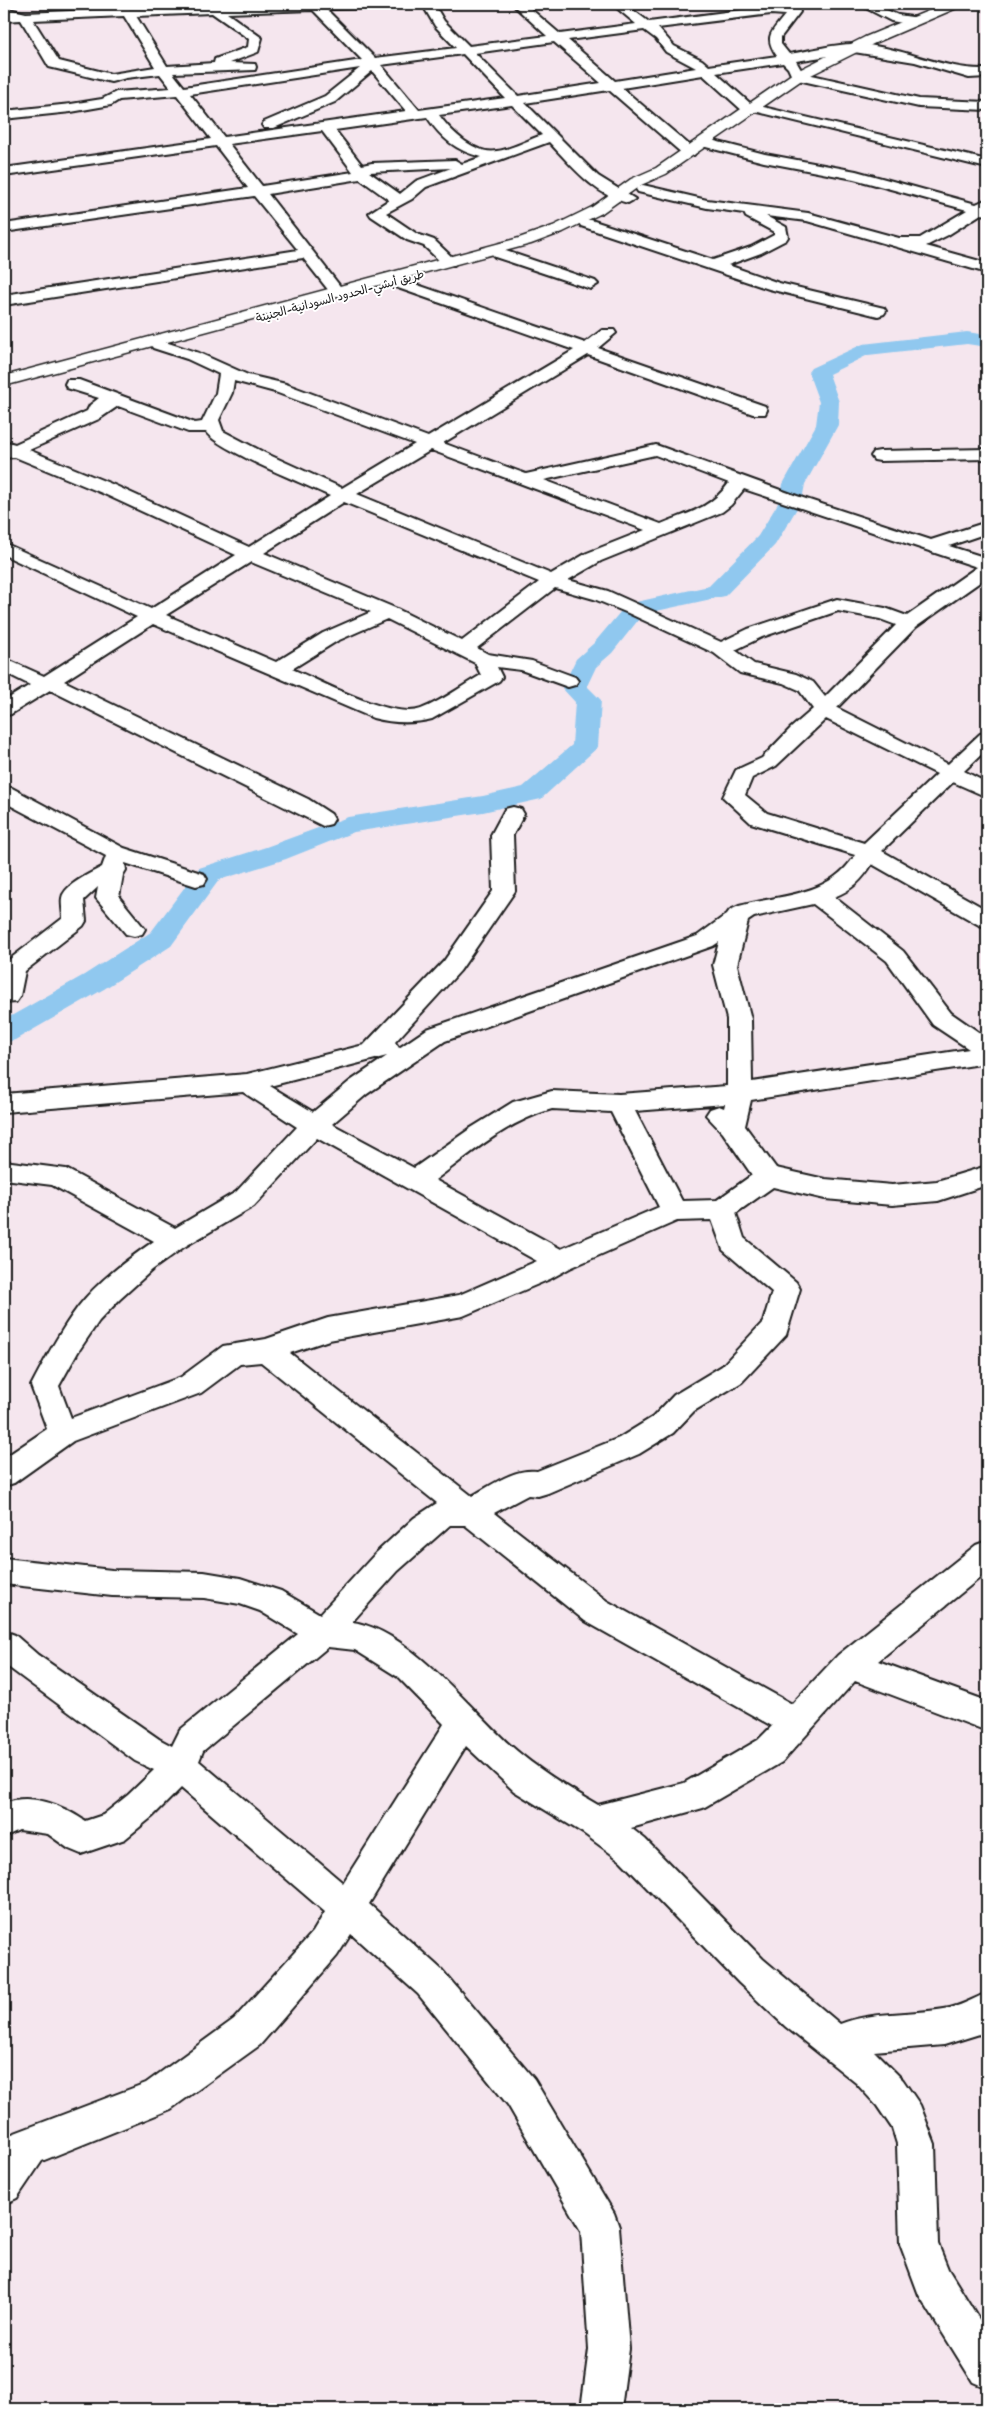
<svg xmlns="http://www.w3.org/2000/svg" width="991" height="2413" font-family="Sriracha,'Playpen Sans Arabic',sans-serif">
	<rect width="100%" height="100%" fill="#f5e6ee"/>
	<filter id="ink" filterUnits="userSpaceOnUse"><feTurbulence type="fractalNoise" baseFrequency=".02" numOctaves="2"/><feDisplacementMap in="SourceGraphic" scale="10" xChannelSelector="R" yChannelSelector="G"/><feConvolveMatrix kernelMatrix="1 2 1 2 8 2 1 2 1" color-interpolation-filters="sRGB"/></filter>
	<g filter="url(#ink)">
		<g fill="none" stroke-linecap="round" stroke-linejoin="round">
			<!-- river -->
			<path fill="#90c8ef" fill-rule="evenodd" d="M967,332L987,335V347L967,344L868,355L829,374L839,402L838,425L805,484L802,500L775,545L725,596L643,614L612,653L596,667L587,686L601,700L598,747L541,799L483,812L354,832L286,859L219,880L171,946L104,989L15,1040L4,1043V1020L84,975L151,932L199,868L266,847L348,817L483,796L523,787L572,745L575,702L562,688L576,659L594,643L627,604L709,586L758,536L780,500L783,484L816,425L819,402L808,372L811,368L863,344Z"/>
			<!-- minor casing -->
			<g stroke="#1c1c1c" stroke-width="4">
				<g id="minor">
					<path d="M110,4H124L130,9L272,4H373L367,8L326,9L375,58L456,48L435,26L422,4H434L444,21L469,46L547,36L512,4H525L560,34L636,24L612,4H625L649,22L771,6L787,8L786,4H798L800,12L781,37V44L789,54C810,51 833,44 854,44C900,45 943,71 987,69V77L969,78L915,62L854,52L796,61L803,73L919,99L987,102V110L919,107L798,80L793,79L788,68L783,63L716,73L751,104L987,160V168L754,111L744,112L703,75L622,88L694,149L696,152L694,155H684L609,90L525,103L598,176L635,199L628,203C594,195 572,166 549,142L426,187L412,199L386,213L417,234L434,240L454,259L457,262L454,265H444L424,246L407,240L371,216L369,213L389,200L360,179L268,194L343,290L346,293L343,296H333L303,258L4,305V295L298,250L254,196L4,232V224L248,188L216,146L4,176V168L211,139L177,95L119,100L111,105L71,112L4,119V111L71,104L102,99L116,92L171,88L160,74L126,78L111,82L49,67L21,20L4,21V12L9,9L26,13L115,9ZM313,10L362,60L184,87L173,73L255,70L256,67L255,64L229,63L258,52L262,38L227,13ZM212,13L249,39L248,47L215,59L214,63L167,66L136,16ZM771,14L785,15C772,32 763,36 777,56L709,66L702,60L674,46L658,28ZM124,16L155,67L111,74L59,61L33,20ZM644,30L656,39L666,52L696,68L615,81L568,40ZM554,42L601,83L518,96L475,53ZM463,54L505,98L419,110L381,65ZM360,68L325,96L264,122L262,125L264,128H274L335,102L372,71L406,111L224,137L190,94ZM512,105L542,135C528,140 512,149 497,151C475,155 450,131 439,115ZM427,117C441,138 456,151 482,157L462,164L455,160L372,163L362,165L335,130ZM322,131L353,172L262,186L229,144ZM451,168L416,181L400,194L369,172Z"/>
					<path d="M858,4H873L898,15L919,18L921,21L915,25L891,21Z"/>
					<path d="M703,138L765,154L856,171L976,204L987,199V215L981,214L948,235L926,246L987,263V273L807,221L766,216L786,227L788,237L786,240L761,253L728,265L779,283L884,308L886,311L884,314L878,316L769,289L581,226L579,223L581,220H591L713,260L751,247L774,235V232L746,217L744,213L707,208L638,192L636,189L638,186L643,185L707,200L808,213L899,238H920L967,210L854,179L764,162L698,145L696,142Z"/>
					<path d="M500,249L595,281L598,284L590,289L585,287L495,257L492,254Z"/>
					<path d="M386,274L585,343L602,330H614L616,333L598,348L765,406L767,410L765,414H753L588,355L443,443L526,474L656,445L797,496L931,540L987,522V533L949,546L987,558V577L916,627L837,708L948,764L980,734L987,732V749L964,771L987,783V797L953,782L882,851L987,910V927L979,925L872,864C862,880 852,890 834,897L903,951L951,1013L987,1038V1063L751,1100L745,1126L776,1168L825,1179L892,1185L937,1181L987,1166V1185L938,1201L892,1205L825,1199L773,1187L736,1213L744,1238L796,1282L800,1289L786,1335L742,1382L694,1411L673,1433L639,1454L548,1493L538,1496L528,1495L494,1513L607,1601L792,1704L838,1655L976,1545L987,1541V1572L878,1661L987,1701V1731L855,1681L782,1762L703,1808L631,1828L645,1839L763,1959L840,2024C874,2011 909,2015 944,2009C960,2007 972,1999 987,1993L986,2032L944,2045L874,2051L903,2080L920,2105L935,2144L938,2244L948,2269L987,2332V2388L973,2382L919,2295L900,2244L897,2144L892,2128L877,2106L856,2083L786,2027L739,1983L621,1861L583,1833L514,1791L466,1746L369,1904L442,1970L534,2079L614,2213L619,2227L629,2349L621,2409H581L589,2349L581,2231L508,2105L418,1994L351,1934L337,1956L260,2045L171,2109L42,2161L17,2198L4,2204V2137L146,2083L234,2019L313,1932L325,1912L181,1788L152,1817L125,1839L81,1854L69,1849L48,1834L19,1830L4,1837V1803C31,1792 62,1805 85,1821L103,1815L128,1795L154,1770L135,1761L4,1664V1631L15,1635L38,1655L159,1739L172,1746L180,1730L298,1634L260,1611L240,1604L204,1598L112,1596L4,1584V1558L112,1570L204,1572L240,1578L281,1591L320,1614L376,1553L414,1518L437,1503L261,1362L240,1364L201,1393L73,1441L14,1483L4,1486V1458L47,1429L31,1386C45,1359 60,1331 78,1307C98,1281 128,1259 154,1241L52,1185L4,1179V1161L66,1169L175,1228L236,1192L297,1127L243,1092L4,1112V1094L247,1074L364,1045L444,961L493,891L491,835L505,809L513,807L521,809L524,814L513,835L515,891L460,971L395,1042L399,1048L427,1029L697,936L727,914L730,910L739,906C782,894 829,897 855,855L751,823L723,797L736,770L762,758L791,728L813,709L799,690L783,683L740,673L714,653L628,613L594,599L555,588L477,648L488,654L532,661L575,677L578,681L575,685L568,687L521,670L497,667L502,677L499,681L432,719C413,724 392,723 373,718L153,624L64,681L308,799L331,814L334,819L331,824L323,826L50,690L11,714L4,716V701L30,685L4,672V658L44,676L137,617L4,555V543L151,609L236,555L102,493L15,457L4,458V441L15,444L87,411L90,405L99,398L67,388L65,384L67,380H79L195,423L202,422L216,393L219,374L187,359L153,348L151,345L153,342L159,340L199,353L248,375L286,384L428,437L574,350L381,282L378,279ZM234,381L275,392L415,444L342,488L265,453L223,431L219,420L232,393ZM118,406L188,432H206C218,450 305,484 330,496L249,547L114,485L29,450L99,419ZM431,450L645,530L587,553L551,574L357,494ZM655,455L729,483C710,509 690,512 661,524L544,480ZM744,489L977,567L907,616L885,608L837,599L748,629L721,642L608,591L568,580L601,561L722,512L731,505ZM344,502L539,582L462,641L395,608L264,553ZM251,562L371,612L323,633L276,662L166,615ZM838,611L880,619L896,625L825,697L813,682L796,674L754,664L735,650L762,637ZM387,619L475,663L481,675C462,686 442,701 421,709C392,720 321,681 292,669L337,641ZM826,719L937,774L864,843L767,813L745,795L752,778L776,766ZM813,904L887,961L933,1025L969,1049L752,1082L751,1019L737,965L748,921L754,917ZM719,942L713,965L727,1019V1086L619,1094L552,1091L513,1102L471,1128L414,1168L332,1124L367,1094L445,1041L713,946ZM387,1056L349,1082L313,1112L270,1086ZM725,1104L724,1108L719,1106L710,1109L706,1115L723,1133L752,1175L717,1200L682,1201L635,1111ZM552,1109L611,1112L659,1207L561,1249L435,1180C471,1153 508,1121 552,1109ZM317,1138L537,1261L459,1295L328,1318L266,1339L223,1346L181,1377L71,1418L59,1386L78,1352L99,1321L119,1300L152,1270L184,1247L254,1206ZM712,1220L723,1250L772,1292L763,1322L722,1366L674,1395L653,1417L619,1438L537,1471C514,1468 492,1485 472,1496L290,1353L329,1340L463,1316L550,1279L570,1268L677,1221ZM450,1525H465L585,1621L772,1726L758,1740L684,1783L598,1805C567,1787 537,1769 510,1745C469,1708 408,1629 352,1622L398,1571ZM328,1647L355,1650L398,1677L444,1724L343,1883L199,1761L203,1751Z"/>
					<path d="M987,449V459L880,461L874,460L871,456L874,452L880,451Z"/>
					<path d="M4,787L12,788L124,848L204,874L207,879L204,884L196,886L125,863L126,870L123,875L119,897L145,929L142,934L134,936L126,934L96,898L98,887L84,900L86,921L83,926L25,971L20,996L16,1002L4,1003V966L6,962L63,918C63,913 61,904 62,898C64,885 91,873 102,867L106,856L4,802Z"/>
				</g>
			</g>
			<!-- highway casing -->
			<g stroke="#1c1c1c" stroke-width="3">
				<path id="highway" d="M945,4H961L959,7L875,43L803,79L666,174L641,185L602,213L563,232L531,244L4,386V376L519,238L553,226L592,207L631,179L656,168L793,73L865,37Z"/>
			</g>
			<!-- minor -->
			<use href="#minor" fill="#fff" fill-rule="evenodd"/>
			<!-- highway -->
			<use href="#highway" fill="#fff" fill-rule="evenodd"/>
		</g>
	</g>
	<g text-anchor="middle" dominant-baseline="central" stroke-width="4" stroke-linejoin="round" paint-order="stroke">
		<!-- far-street labels -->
		<g font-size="12" fill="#1c1c1c" stroke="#fff">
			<text transform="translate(340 296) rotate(-15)">طريق أبشي-الحدود السودانية-الجنينة</text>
		</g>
	</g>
	<!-- margin -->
	<rect width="991" height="2413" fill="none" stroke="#fff" stroke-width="20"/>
	<rect x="10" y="10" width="971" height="2393" fill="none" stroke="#1c1c1c" stroke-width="2" filter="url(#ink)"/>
</svg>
